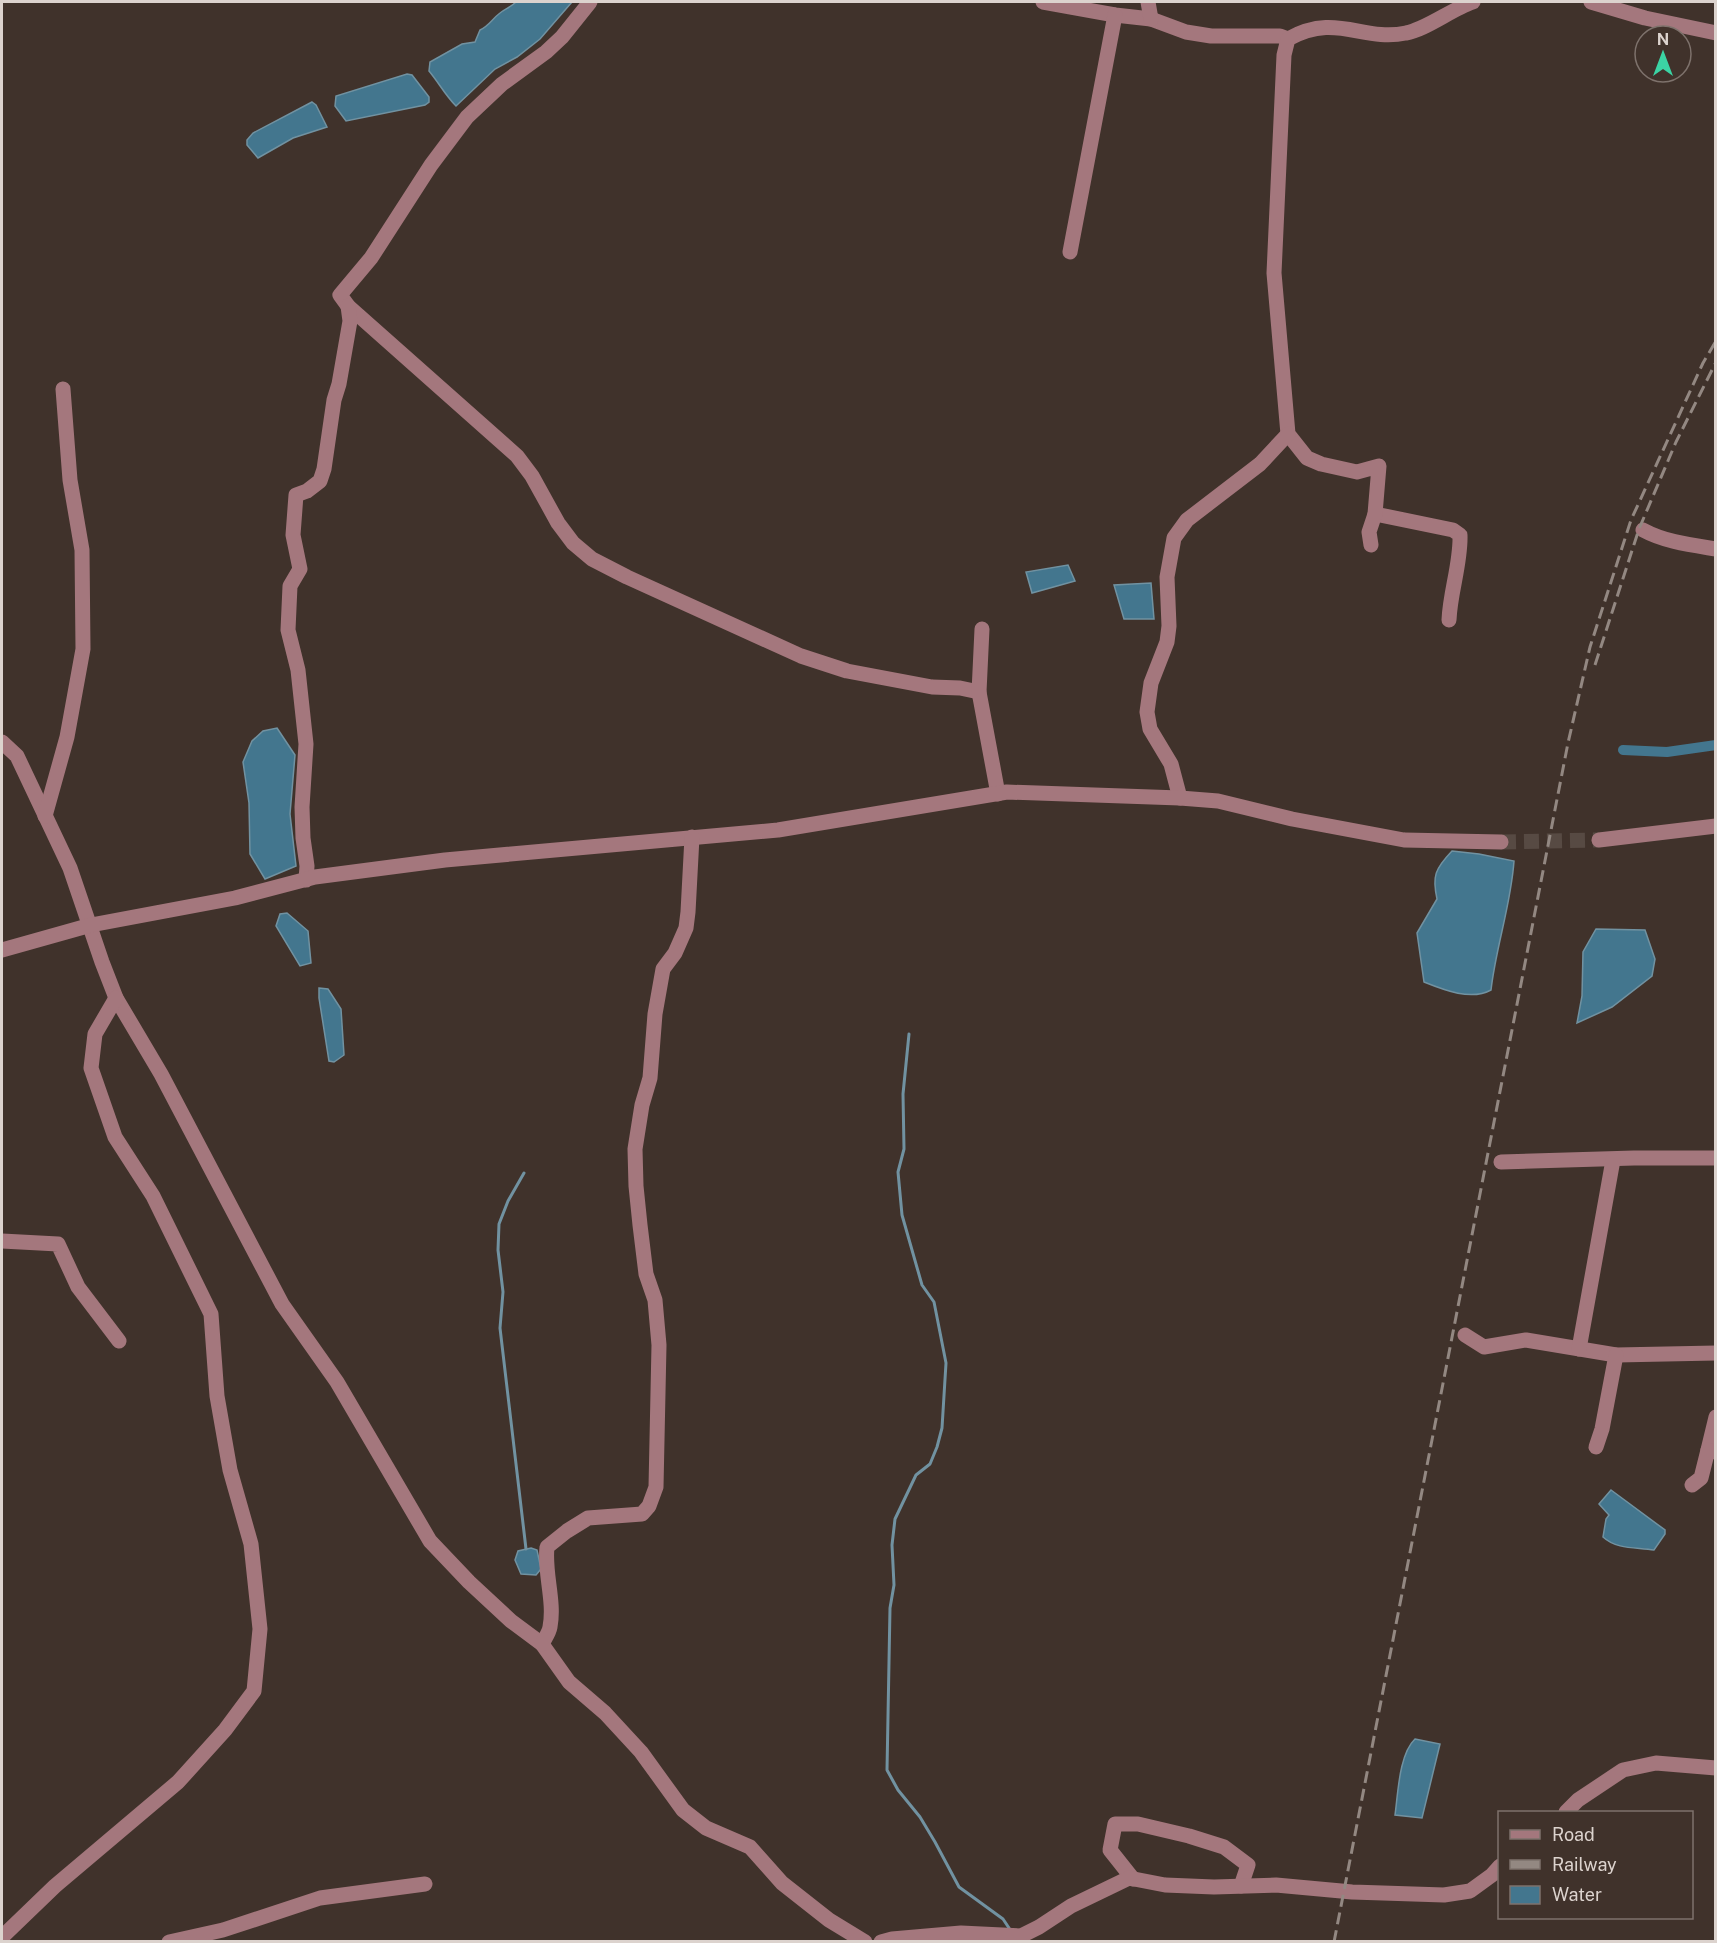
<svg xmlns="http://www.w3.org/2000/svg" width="1717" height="1943" font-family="'Public Sans',sans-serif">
	<rect width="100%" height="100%" fill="#40322b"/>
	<!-- water -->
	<g fill="#43768e" stroke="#7192a1" stroke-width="1.5">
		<path d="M516,2H572L540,39L517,57L495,69L456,106C445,95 439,83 429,71L430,62L462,44L475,42L480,30C489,26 492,19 500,13C505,9 511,7 516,2Z"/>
		<path d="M407,74L412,75L429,97V102L425,105L346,121L335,106L336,96Z"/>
		<path d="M312,102L316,105L327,127L293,138L258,158L247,145V140L253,133Z"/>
		<path d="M1068,565L1075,581L1032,593L1026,572Z"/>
		<path d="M1151,583L1154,619H1124L1114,585Z"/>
		<path d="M277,728L295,755L290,814L296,866L265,879L250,854L249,803L243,762L252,741L263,731Z"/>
		<path d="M1452,851L1479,854L1514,861C1511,905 1496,946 1491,990C1471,1001 1444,990 1424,982L1417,933L1437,899C1432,876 1435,869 1452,851Z"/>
		<path d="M287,913L308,931L311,963L300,966L276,926L280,914Z"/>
		<path d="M1596,929L1645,930L1655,959L1652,976L1612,1007L1577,1023L1582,996L1583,952Z"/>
		<path d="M319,988L328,989L341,1009L344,1055L334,1062L329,1061L319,998Z"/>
		<path d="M1611,1490L1665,1530V1534L1654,1550C1637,1547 1617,1550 1603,1537L1606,1519L1609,1515L1599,1504Z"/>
		<path d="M531,1548L537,1550L541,1569L536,1575L521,1574L515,1560L518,1551Z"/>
		<path d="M1415,1739L1440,1744L1422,1818L1395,1815C1398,1794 1399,1754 1415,1739Z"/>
	</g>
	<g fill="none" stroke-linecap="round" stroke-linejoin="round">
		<!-- stream -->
		<g stroke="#7192a1" stroke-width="3">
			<path d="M909,1034L903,1094L904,1149L898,1172L902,1215L922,1285L934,1302L946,1363L942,1428L937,1447L930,1464L916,1475L895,1519L892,1545L894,1585L890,1608L887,1770L898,1790L920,1817L935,1842L959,1887L1003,1919L1011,1931"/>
			<path d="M524,1173L508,1201L499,1224L498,1250L503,1292L500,1328L526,1549"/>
		</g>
		<!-- canal -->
		<path stroke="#43768e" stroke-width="10" d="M1623,750L1667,752L1716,745"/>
		<!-- minor-tunnel -->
		<path stroke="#574a43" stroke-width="15" stroke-dasharray="15 8" stroke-linecap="butt" d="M1501,842L1599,840"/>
		<!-- minor -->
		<g stroke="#a4777d" stroke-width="15">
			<path d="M590,2L562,37L546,52L502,84L467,117L431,165L371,258L340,295L348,306L517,456L532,476L558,523L573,543L592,559L627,577L801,656L847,671L932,687L960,688L979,692"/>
			<path d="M1043,2L1115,15L1151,19L1186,32L1211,36H1280L1288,39"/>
			<path d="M1148,2L1151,19"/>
			<path d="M1591,2L1645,18L1716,33"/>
			<path d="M1070,252L1115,15"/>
			<path d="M1375,514L1453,530L1460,535C1461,563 1450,592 1449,620"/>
			<path d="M1643,530C1665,542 1691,545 1716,549"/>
			<path d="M1371,545L1369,532L1375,514L1379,466L1357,472L1321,464L1307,458L1288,434L1274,273L1284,55L1288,39C1336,12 1362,42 1406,33C1425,30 1452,9 1473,2"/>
			<path d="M982,629L979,692L998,794"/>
			<path d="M2,742L17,756L70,868L102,962L116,998L161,1074L282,1304L337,1382L430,1541L469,1582L511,1621L542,1644L569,1682L605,1713L641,1752L683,1810L706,1828L750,1847L782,1883L829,1920L865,1942"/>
			<path d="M1180,798L1171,764L1150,729L1147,712L1151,683L1167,642L1169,626L1167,577L1174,538L1187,520L1260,464L1288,434"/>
			<path d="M45,816L67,737L83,649L82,550L70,480L63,389"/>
			<path d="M1599,840L1716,826"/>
			<path d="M306,880L307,866L303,838L302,807L306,744L298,670L288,630L290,586L300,569L293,535L296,495L307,491L320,481L324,469L334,400L339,384L350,321L348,306"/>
			<path d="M2,950L91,925L235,898L315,877L445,860L778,830L1007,792L1180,798L1218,801L1292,819L1404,840L1501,842"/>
			<path d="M1501,1162L1634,1158H1716"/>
			<path d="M2,1241L58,1244L78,1287L119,1341"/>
			<path d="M1465,1335L1484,1347L1526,1340L1616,1355L1716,1353"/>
			<path d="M1579,1349L1613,1160"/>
			<path d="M1716,1417L1708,1450L1716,1452"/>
			<path d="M1596,1447L1602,1429L1616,1355"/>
			<path d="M1692,1485L1701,1478L1708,1450"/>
			<path d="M542,1644C545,1638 549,1633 550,1627C555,1601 544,1573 547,1547L567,1531L588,1518L642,1514L649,1506L656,1487L659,1345L655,1300L646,1274L640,1225L636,1186L635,1149L642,1105L650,1078L655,1014L663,969L675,953L686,928L688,912L692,837"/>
			<path d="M1566,1812L1578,1800L1623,1770L1656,1763L1716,1768"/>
			<path d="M1133,1879L1110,1850L1115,1824H1138L1189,1836L1224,1847L1248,1865L1241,1886"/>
			<path d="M2,1937L55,1886L178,1782L225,1730L254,1691L260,1629L251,1544L230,1470L217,1396L211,1314L153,1196L115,1137L91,1068L95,1034L116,998"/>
			<path d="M169,1942L223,1930L320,1898L425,1884"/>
			<path d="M881,1942L892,1939L961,1933L1021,1936L1039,1927L1071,1906L1129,1878L1165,1885L1214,1887L1276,1885L1352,1892L1444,1895L1470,1891L1492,1875L1500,1866"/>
		</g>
		<!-- rail -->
		<g stroke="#938882" stroke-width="3" stroke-dasharray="12 6" stroke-linecap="butt">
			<path d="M1595,665L1639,529L1676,442L1716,362"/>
			<path d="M1334,1942L1568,743L1590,647L1631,520L1703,363L1716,341"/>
		</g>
	</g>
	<!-- border -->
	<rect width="1717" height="1943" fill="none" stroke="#dcd3ce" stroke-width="6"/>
	<!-- legend -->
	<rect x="1498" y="1811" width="195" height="108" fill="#40322b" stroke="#7e726c" stroke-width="1.5"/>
	<rect x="1510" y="1830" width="30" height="9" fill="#a4777d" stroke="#7e726c" stroke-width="1.5"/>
	<text x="1552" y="1841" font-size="18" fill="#dcd3ce">Road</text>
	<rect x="1510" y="1860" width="30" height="9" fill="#938882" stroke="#7e726c" stroke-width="1.5"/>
	<text x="1552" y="1871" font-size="18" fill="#dcd3ce">Railway</text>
	<rect x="1510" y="1886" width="30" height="18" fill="#43768e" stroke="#7e726c" stroke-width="1.5"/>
	<text x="1552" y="1901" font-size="18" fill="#dcd3ce">Water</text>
	<!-- north arrow -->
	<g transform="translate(1663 54)"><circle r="28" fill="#40322b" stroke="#7e726c" stroke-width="1.5"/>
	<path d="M0-4.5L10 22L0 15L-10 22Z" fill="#3bd4a4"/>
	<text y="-9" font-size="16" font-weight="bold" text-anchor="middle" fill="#dcd3ce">N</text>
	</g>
</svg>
